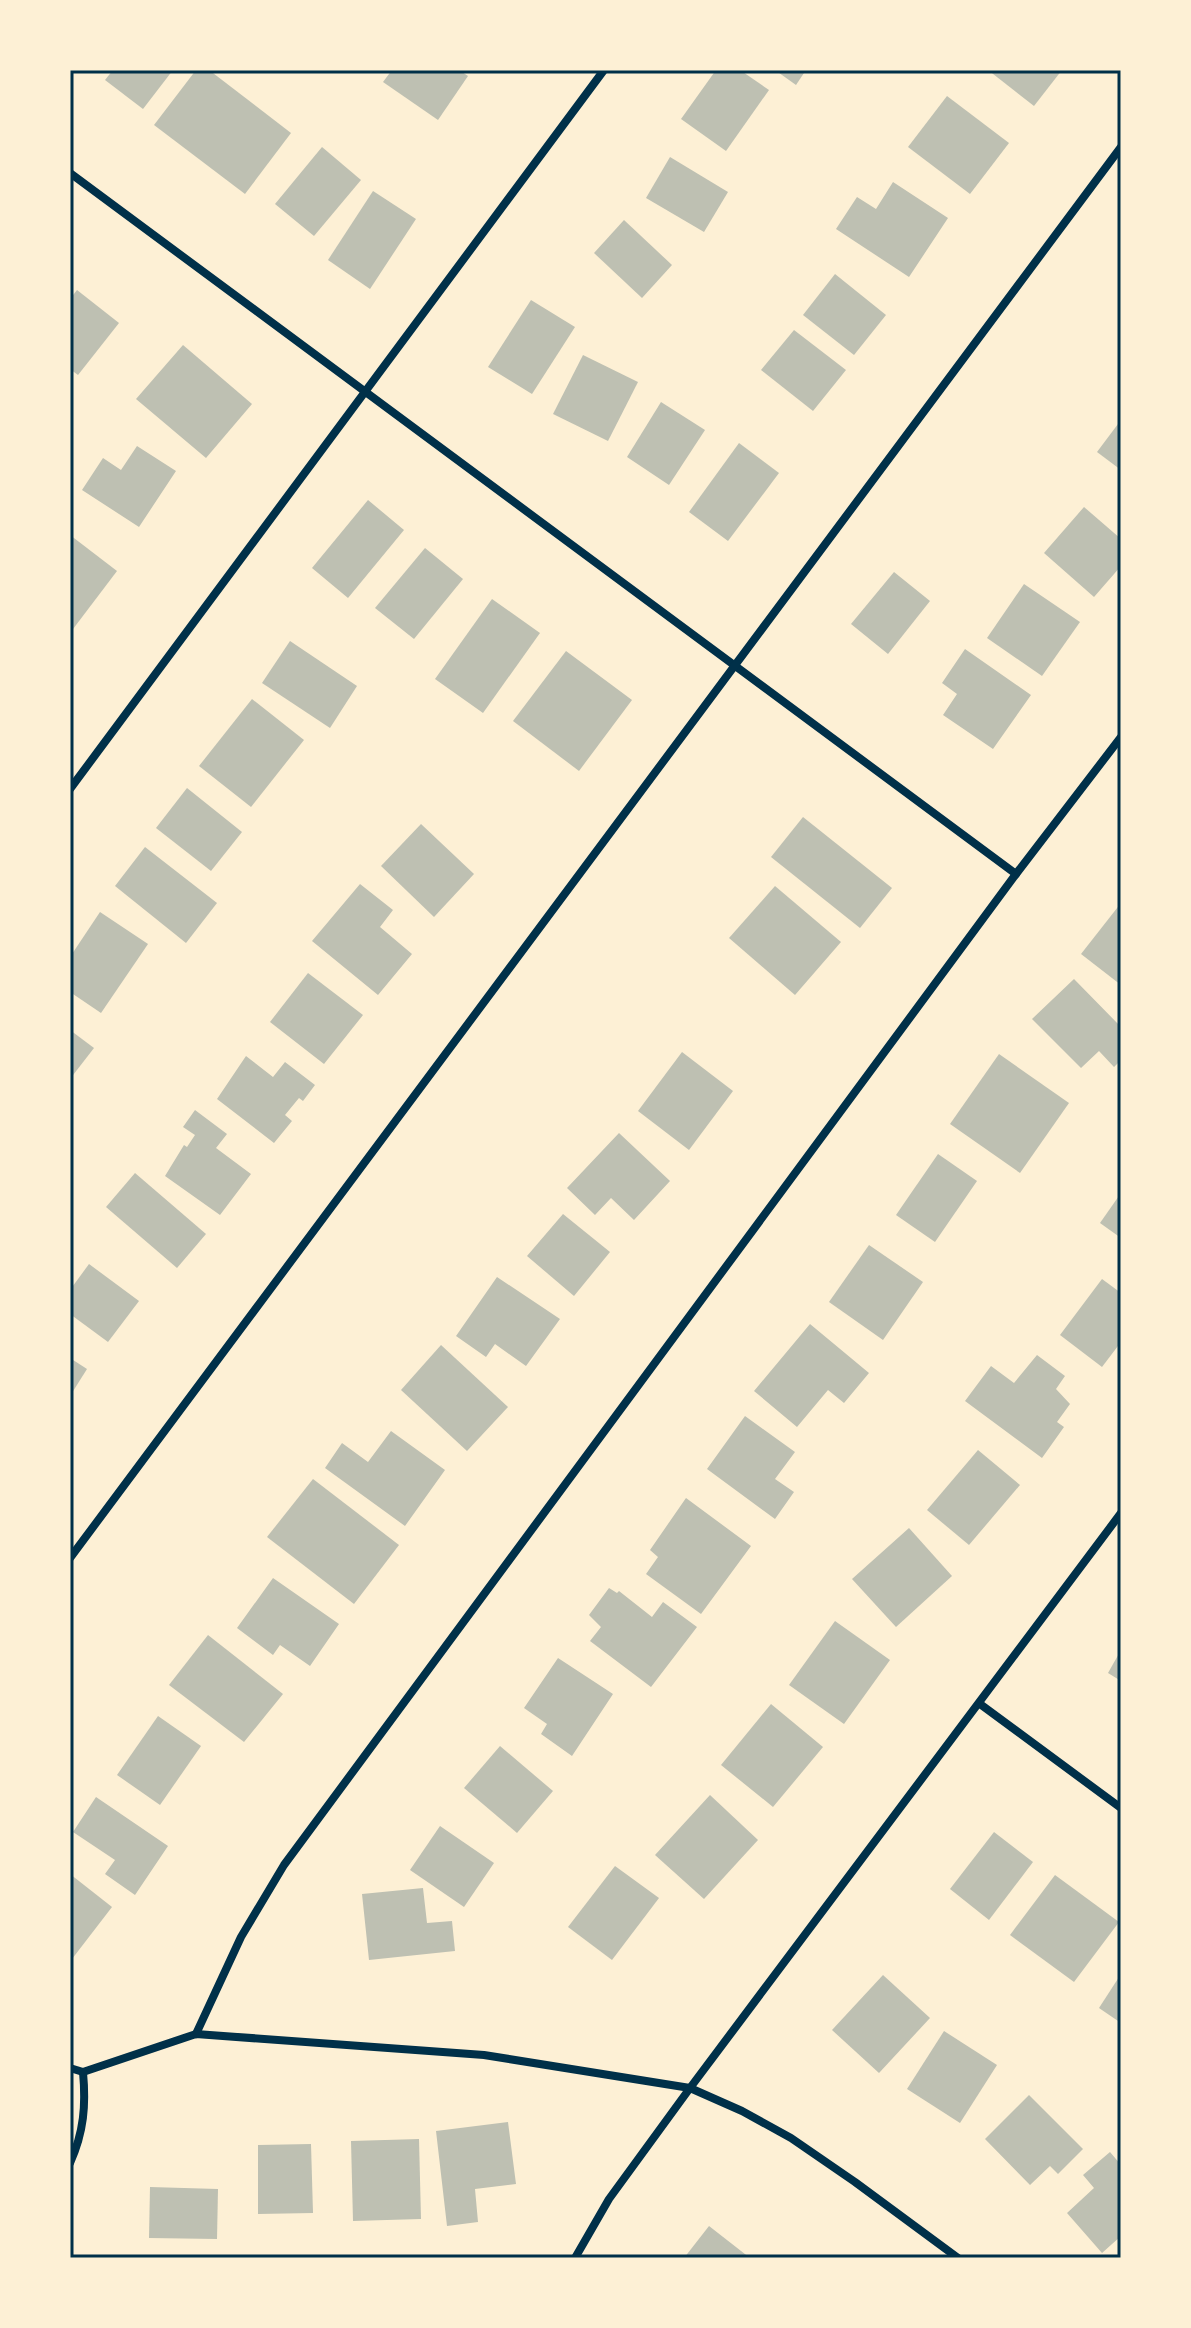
<svg xmlns="http://www.w3.org/2000/svg" width="1191" height="2328" font-family="Poppins,sans-serif">
	<rect width="100%" height="100%" fill="#fdf0d5"/>
	<!-- building -->
	<g fill="#bec0b2">
		<path d="M113,70H173L143,109L105,80Z"/>
		<path d="M196,70H209L291,133L245,194L154,125Z"/>
		<path d="M392,70H459L468,76L438,120L383,82Z"/>
		<path d="M716,70H740L769,90L726,151L681,119Z"/>
		<path d="M775,70H806L796,85Z"/>
		<path d="M988,70H1062L1034,106Z"/>
		<path d="M947,96L1009,143L970,194L908,147Z"/>
		<path d="M322,147L361,180L314,236L275,204Z"/>
		<path d="M670,157L728,192L704,232L646,198Z"/>
		<path d="M893,182L948,218L909,277L836,229L857,197L876,209Z"/>
		<path d="M373,191L416,219L370,289L328,260Z"/>
		<path d="M624,220L672,265L642,298L594,253Z"/>
		<path d="M835,274L886,315L854,355L803,315Z"/>
		<path d="M77,290L119,323L78,375L70,369V299Z"/>
		<path d="M531,300L575,327L532,394L488,367Z"/>
		<path d="M794,330L846,370L813,411L761,370Z"/>
		<path d="M183,345L252,404L206,458L136,399Z"/>
		<path d="M583,355L638,382L608,441L553,414Z"/>
		<path d="M661,402L705,430L669,485L627,457Z"/>
		<path d="M1121,420V470L1097,452Z"/>
		<path d="M739,443L779,473L728,541L689,512Z"/>
		<path d="M137,446L176,471L139,527L82,490L103,458L121,470Z"/>
		<path d="M368,500L404,530L348,598L312,568Z"/>
		<path d="M1084,507L1121,539V566L1094,597L1044,553Z"/>
		<path d="M70,535L117,571L70,633Z"/>
		<path d="M425,548L463,579L414,639L375,608Z"/>
		<path d="M894,572L930,601L888,654L851,624Z"/>
		<path d="M1024,584L1080,622L1042,676L987,638Z"/>
		<path d="M492,599L540,633L483,713L435,679Z"/>
		<path d="M290,641L357,686L330,728L262,683Z"/>
		<path d="M965,649L1031,695L993,749L943,715L957,694L942,683Z"/>
		<path d="M566,651L632,700L579,771L513,721Z"/>
		<path d="M252,699L304,740L251,807L199,766Z"/>
		<path d="M187,788L242,832L211,871L156,828Z"/>
		<path d="M803,817L892,888L860,928L771,857Z"/>
		<path d="M421,824L474,874L434,917L381,866Z"/>
		<path d="M145,847L217,903L186,943L115,886Z"/>
		<path d="M360,884L393,910L380,927L412,954L378,995L312,941Z"/>
		<path d="M775,886L841,942L795,995L729,938Z"/>
		<path d="M1121,903V985L1081,954Z"/>
		<path d="M100,912L148,944L101,1013L70,992V957Z"/>
		<path d="M308,973L363,1015L324,1064L270,1022Z"/>
		<path d="M1074,979L1121,1027V1060L1114,1067L1099,1051L1081,1068L1032,1019Z"/>
		<path d="M70,1030L94,1048L70,1079Z"/>
		<path d="M682,1052L733,1091L689,1150L638,1111Z"/>
		<path d="M999,1054L1069,1103L1020,1173L950,1124Z"/>
		<path d="M246,1056L273,1077L285,1062L315,1085L303,1101L299,1098L285,1115L292,1121L274,1143L217,1099Z"/>
		<path d="M195,1110L227,1134L216,1148L251,1174L220,1215L165,1176L184,1145L187,1147L195,1135L183,1127Z"/>
		<path d="M619,1133L670,1181L634,1220L611,1198L595,1215L567,1188Z"/>
		<path d="M938,1154L977,1181L935,1242L896,1215Z"/>
		<path d="M135,1173L206,1234L177,1268L106,1207Z"/>
		<path d="M1121,1193V1238L1100,1223Z"/>
		<path d="M563,1214L610,1252L574,1296L527,1256Z"/>
		<path d="M869,1245L923,1282L883,1340L829,1302Z"/>
		<path d="M89,1264L139,1301L108,1342L70,1314V1290Z"/>
		<path d="M497,1277L560,1319L526,1366L495,1344L486,1357L456,1336Z"/>
		<path d="M1102,1279L1121,1293V1342L1102,1367L1060,1335Z"/>
		<path d="M810,1324L869,1373L844,1403L828,1390L797,1427L754,1391Z"/>
		<path d="M441,1345L508,1407L467,1451L401,1390Z"/>
		<path d="M1037,1355L1065,1376L1056,1389L1070,1404L1057,1422L1064,1427L1042,1458L965,1401L991,1366L1014,1383Z"/>
		<path d="M70,1358L87,1369L70,1396Z"/>
		<path d="M745,1416L795,1452L775,1479L794,1492L775,1519L707,1469Z"/>
		<path d="M391,1431L445,1470L405,1526L325,1468L342,1443L368,1462Z"/>
		<path d="M978,1450L1020,1485L969,1545L927,1510Z"/>
		<path d="M313,1479L399,1545L354,1604L267,1537Z"/>
		<path d="M686,1498L751,1546L701,1614L646,1574L658,1557L650,1550Z"/>
		<path d="M909,1528L952,1576L896,1627L852,1579Z"/>
		<path d="M273,1578L339,1624L310,1666L280,1645L273,1655L237,1628Z"/>
		<path d="M609,1588L617,1593L619,1591L652,1617L663,1602L697,1627L651,1687L590,1641L601,1627L589,1615Z"/>
		<path d="M835,1621L890,1660L844,1724L789,1685Z"/>
		<path d="M208,1635L283,1694L244,1742L169,1685Z"/>
		<path d="M1121,1650V1681L1108,1673Z"/>
		<path d="M558,1658L613,1694L572,1756L541,1734L547,1724L524,1708Z"/>
		<path d="M771,1704L823,1747L773,1807L721,1765Z"/>
		<path d="M158,1716L201,1746L160,1805L117,1775Z"/>
		<path d="M500,1746L553,1791L517,1833L464,1788Z"/>
		<path d="M710,1795L758,1840L704,1899L655,1855Z"/>
		<path d="M96,1797L168,1846L135,1895L105,1874L115,1860L73,1832Z"/>
		<path d="M440,1826L494,1863L464,1907L410,1870Z"/>
		<path d="M994,1832L1033,1862L989,1920L950,1889Z"/>
		<path d="M615,1866L659,1898L612,1960L568,1927Z"/>
		<path d="M70,1874L112,1907L72,1959L70,1958Z"/>
		<path d="M1055,1875L1119,1922L1074,1982L1010,1935Z"/>
		<path d="M423,1888L427,1923L452,1921L455,1951L369,1960L362,1894Z"/>
		<path d="M1121,1974V2023L1099,2008Z"/>
		<path d="M883,1975L930,2018L879,2073L832,2030Z"/>
		<path d="M944,2031L997,2065L960,2123L907,2089Z"/>
		<path d="M1029,2095L1083,2149L1058,2174L1050,2166L1030,2185L985,2139Z"/>
		<path d="M508,2122L516,2184L475,2189L478,2222L447,2226L436,2131Z"/>
		<path d="M419,2139L421,2219L353,2221L351,2141Z"/>
		<path d="M311,2144L313,2213L258,2214V2145Z"/>
		<path d="M1110,2152L1121,2165V2236L1102,2253L1067,2213L1094,2188L1083,2175Z"/>
		<path d="M150,2187L218,2189L217,2239L149,2238Z"/>
		<path d="M709,2226L750,2258H684Z"/>
	</g>
	<g fill="none" stroke-linecap="round" stroke-linejoin="round">
		<!-- minor -->
		<g stroke="#003049" stroke-width="8">
			<path d="M70,173L1016,874"/>
			<path d="M70,789L604,70"/>
			<path d="M70,1558L1121,147"/>
			<path d="M980,1704L1121,1808"/>
			<path d="M196,2034L241,1937L284,1865L1016,874L1121,737"/>
			<path d="M70,2068L83,2072L196,2034L484,2055L690,2088L742,2111L791,2138L855,2182L958,2258"/>
			<path d="M70,2163C84,2132 86,2105 83,2072"/>
			<path d="M575,2258L609,2199L690,2088L1121,1513"/>
		</g>
	</g>
	<!-- border -->
	<rect width="1191" height="2328" fill="none" stroke="#fdf0d5" stroke-width="144"/>
	<rect x="72" y="72" width="1047" height="2184" fill="none" stroke="#003049" stroke-width="3"/>
</svg>
